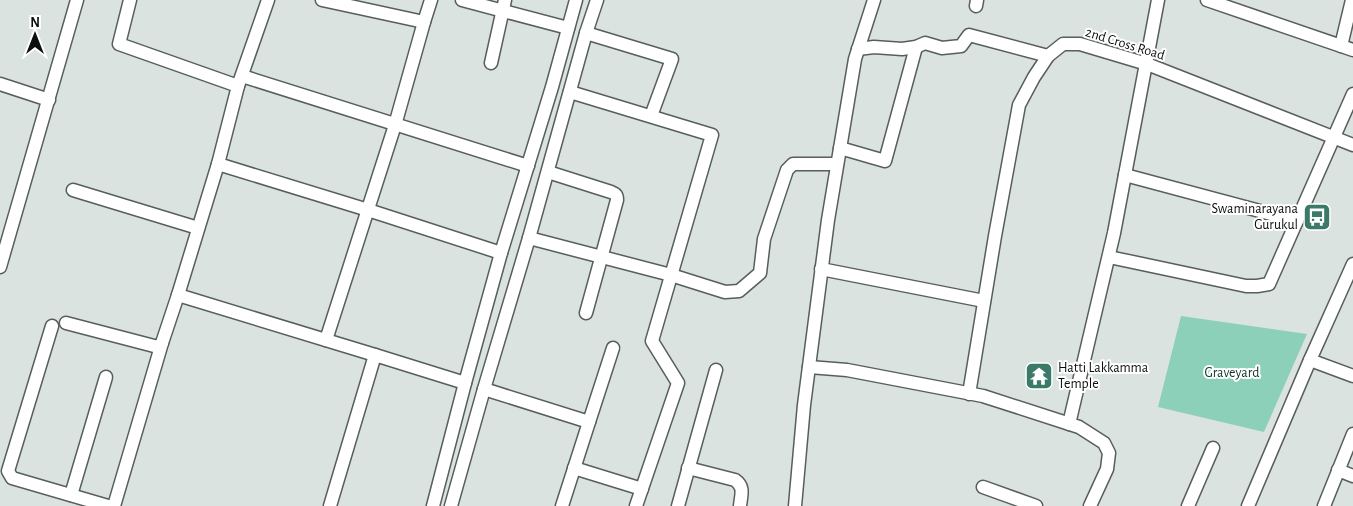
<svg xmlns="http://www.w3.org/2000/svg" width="1353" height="506" font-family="'Alegreya Sans',sans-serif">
	<rect width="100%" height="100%" fill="#dbe3e0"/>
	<!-- green -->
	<path fill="#8cd0ba" d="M1181,316L1307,334L1264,432L1158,407Z"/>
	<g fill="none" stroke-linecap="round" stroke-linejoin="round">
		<!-- street casing -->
		<g stroke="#575e5c" stroke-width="15">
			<g id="street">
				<path d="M130,0L119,44L238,86"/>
				<path d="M268,0L238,86L218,164L178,295L375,355"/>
				<path d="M322,0L424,22L431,0"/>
				<path d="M462,0L568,28"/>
				<path d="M1207,0L1353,50"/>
				<path d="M976,6L977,0"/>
				<path d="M586,33L672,59L651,116"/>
				<path d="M1341,46L1352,0"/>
				<path d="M858,49L874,47L902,49L916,47L925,43L942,48L961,46L969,35L1048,56"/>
				<path d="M491,63L505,0"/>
				<path d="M242,76L528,166"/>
				<path d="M0,84L49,100"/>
				<path d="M570,92L712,135L652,341L678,383L636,506"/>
				<path d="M840,148L885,161L916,47"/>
				<path d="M218,164L368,210L501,253"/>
				<path d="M548,172L611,192C616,194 617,195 617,200L586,313"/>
				<path d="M1125,175L1297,221"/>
				<path d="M73,190L198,228"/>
				<path d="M529,238L671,275L725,292L739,291L760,273L764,239L787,170L793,164H837"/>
				<path d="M1109,257L1246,286H1257L1269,284L1353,94"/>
				<path d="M0,267L77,0"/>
				<path d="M821,269L984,301"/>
				<path d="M66,323L158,347L162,343L178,295"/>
				<path d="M52,326L8,471L12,478L108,506"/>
				<path d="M326,340L395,125L424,22"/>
				<path d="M1310,360L1353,376"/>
				<path d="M809,367L847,370L983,396L1079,427L1104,443L1109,453L1107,469L1090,506"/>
				<path d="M484,389L589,422L562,506"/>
				<path d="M969,394L995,236L1019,105L1034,77L1048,56L1063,44H1080L1147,64L1353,145"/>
				<path d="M589,422L613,348"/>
				<path d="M1069,424L1114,233L1158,0"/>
				<path d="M574,468L642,489"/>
				<path d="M688,468L735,480C745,487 741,495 740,506"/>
				<path d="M1338,470L1353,476"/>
				<path d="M983,487L1036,506"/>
				<path d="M71,495L106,377"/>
				<path d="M114,506L162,343"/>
				<path d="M330,506L375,355L465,383"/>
				<path d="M433,506L465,383L501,253L552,87L576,0"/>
				<path d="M451,506L484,389L529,238L586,33L597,0"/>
				<path d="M678,506L716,370"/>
				<path d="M795,506L804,405L828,220L855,59L874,0"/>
				<path d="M1188,506L1213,448"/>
				<path d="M1248,506L1310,360L1353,264"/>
				<path d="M1324,506L1353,434"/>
			</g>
		</g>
		<!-- street -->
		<use href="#street" stroke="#fff" stroke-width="12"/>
	</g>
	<!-- icons -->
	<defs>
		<g id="bus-square" transform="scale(1.4375)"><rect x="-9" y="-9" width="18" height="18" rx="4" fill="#3b7a68" stroke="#fff"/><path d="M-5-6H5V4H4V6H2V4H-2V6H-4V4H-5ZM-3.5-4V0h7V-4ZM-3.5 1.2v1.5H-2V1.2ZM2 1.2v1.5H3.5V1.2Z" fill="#fff"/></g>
		<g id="temple-square" transform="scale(1.4375)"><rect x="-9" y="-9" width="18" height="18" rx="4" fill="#3b7a68" stroke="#fff"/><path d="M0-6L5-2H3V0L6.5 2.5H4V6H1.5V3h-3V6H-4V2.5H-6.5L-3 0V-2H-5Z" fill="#fff"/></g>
	</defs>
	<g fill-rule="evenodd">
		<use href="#bus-square" x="1317" y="217"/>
		<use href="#temple-square" x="1039" y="376"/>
	</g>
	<g text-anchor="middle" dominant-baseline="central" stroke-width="4" stroke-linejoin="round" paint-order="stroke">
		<!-- street labels -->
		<g font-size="14" fill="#0c0f0e" stroke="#fff">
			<text transform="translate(1125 44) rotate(17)">2nd Cross Road</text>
		</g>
		<!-- poi labels -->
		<g font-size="14" fill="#0c0f0e" stroke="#fff" text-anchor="end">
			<text x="1298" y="209">Swaminarayana<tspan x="1298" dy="16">Gurukul</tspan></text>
			<text x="1058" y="368" text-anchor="start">Hatti Lakkamma<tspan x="1058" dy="16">Temple</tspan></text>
		</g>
		<!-- park labels -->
		<g font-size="14" fill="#0f362b" stroke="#fff">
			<text x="1232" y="373">Graveyard</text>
		</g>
	</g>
	<!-- north arrow -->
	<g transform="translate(35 35)" stroke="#ffffff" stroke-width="4" paint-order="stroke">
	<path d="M0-4L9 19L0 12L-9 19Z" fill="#0c0f0e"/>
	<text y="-8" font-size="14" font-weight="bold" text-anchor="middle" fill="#0c0f0e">N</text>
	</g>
</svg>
